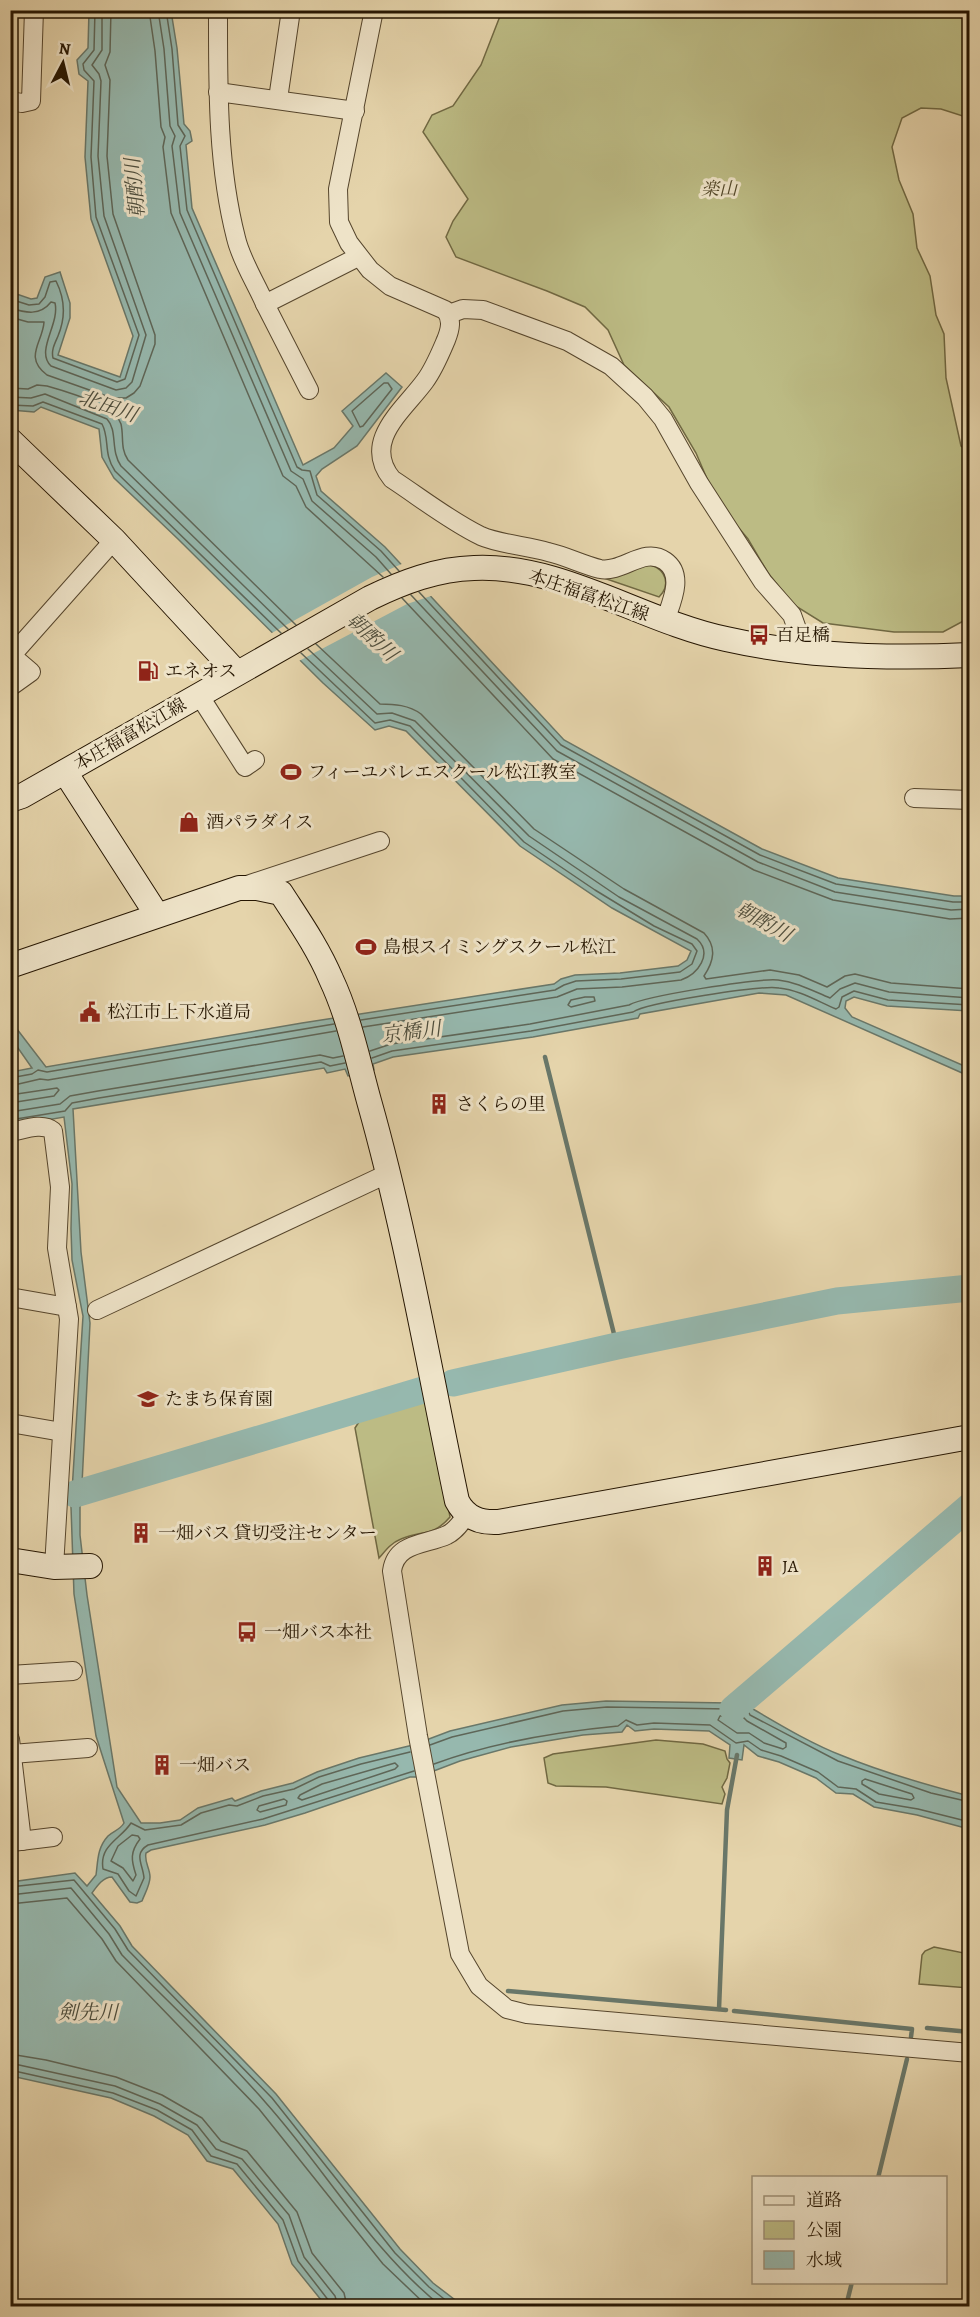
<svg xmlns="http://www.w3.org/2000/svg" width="980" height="2317" font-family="Alegreya,'Noto Serif JP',serif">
	<rect width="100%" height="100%" fill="#e5d4ab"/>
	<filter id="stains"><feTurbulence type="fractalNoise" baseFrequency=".00333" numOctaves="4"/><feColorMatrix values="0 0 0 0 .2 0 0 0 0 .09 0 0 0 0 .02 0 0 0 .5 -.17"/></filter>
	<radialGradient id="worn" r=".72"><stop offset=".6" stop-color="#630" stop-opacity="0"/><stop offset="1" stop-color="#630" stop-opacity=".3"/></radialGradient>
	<!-- green -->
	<g fill="#bcbb84" stroke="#706842" stroke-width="1.5">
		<path d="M502,11H969V118L941,109L921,108L902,118L892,147L899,180L913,214L917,248L930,276L936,315L944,334L946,378L961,446L969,452V618L943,632H894L823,623L794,605L768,573L748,539L717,502L696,453L669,407L624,365L608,330L585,307L547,291L456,257L446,237L453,221L468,199L423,132L432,115L453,106L481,65Z"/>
		<path d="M651,565C666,570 671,585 659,597L592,574Z"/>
		<path d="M424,1397L440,1458L450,1517C433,1537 422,1530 401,1539C391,1543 386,1550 379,1558L355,1428L366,1411Z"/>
		<path d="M656,1740L703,1744L725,1751L727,1759L730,1763L727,1778L722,1787L725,1794L722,1804L606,1787L556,1786L548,1783L544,1758L553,1754Z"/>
		<path d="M934,1947L969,1954V1988L919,1984L922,1955L925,1951Z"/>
	</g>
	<!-- water -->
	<path fill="#96b8ae" stroke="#697769" stroke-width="1.5" d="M89,11H171L177,48L184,124L190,131L192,141L186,145L192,208L303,465L334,448L353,426L342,411L386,373L402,387L357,446L322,469L316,476L321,491L385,547L564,740L762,849L838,878L954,896H969V1011L887,1006L854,997L846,1001L845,1008L852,1017L969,1068V1076L786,995L759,993L640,1014L638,1018L533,1037L393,1057L373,1064L374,1070L348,1076L345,1069L327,1073L324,1068L73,1109L81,1252L90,1323L82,1484L84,1487V1496L80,1504V1535L87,1595L117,1787L141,1823H160L180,1820L198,1808L232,1798L235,1801L261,1791L293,1783L317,1772L359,1758L413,1745L450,1731L562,1705L606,1701L729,1703L753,1681L765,1689L758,1696L753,1709C782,1726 812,1744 843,1756C884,1773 927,1785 969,1796V1829L917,1815L874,1807L853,1794L836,1793L816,1778L779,1762L758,1756L744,1745L742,1760L729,1758L730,1745L709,1731L654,1729L635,1731L627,1725L622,1732L583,1735L511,1747L460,1761L418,1777H410L305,1813L265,1825L151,1850L146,1853C144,1862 150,1868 150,1877C150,1885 145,1893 142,1901L137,1903L130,1902L112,1877C103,1877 97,1886 92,1893L120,1926L132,1946L276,2094L400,2249L433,2283L463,2306H326L292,2264L278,2224L233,2169L207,2161L188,2135L154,2116L111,2098L11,2076V1882L75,1873L87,1886L96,1875C98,1861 97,1848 108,1836C113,1831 120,1830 124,1823L96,1736L74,1594L71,1507L83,1316L72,1260L71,1229L72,1184L64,1117L11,1126V1072L32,1068L11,1038L10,1020L46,1067L302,1023L554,984L561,979L575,975L620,973L678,966L687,960L691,951L612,908L520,846L406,731L389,726L375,730L323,683L178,539L114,478L102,457L99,429L41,407L34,412L11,410V292L31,299L37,298L45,277L60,272L70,303V318L58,355L120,377L133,336L91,219L85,157L88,81L79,74L77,60L88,48Z"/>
	<!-- pier -->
	<path fill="#e5d4ab" d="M404,563L434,595L407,604L297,662L270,634L372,577Z"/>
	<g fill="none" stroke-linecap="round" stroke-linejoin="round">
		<!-- shore -->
		<g stroke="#5e6658" stroke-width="1.5">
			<path d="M149,10L155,51L161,127L165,137L163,147L171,213L283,476L296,486L306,507L383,577"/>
			<path d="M158,10L164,49L170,126L175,136L172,146L180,213L291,471L303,479L312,501L376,557L391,574"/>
			<path d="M166,10L172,49L178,125L185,136L180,146L187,210L297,467L302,470L310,471L317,495L381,551L399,571"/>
			<path d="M10,299L29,305L39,304L45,297L50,282L56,281C65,299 66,317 58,336C55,343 51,350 53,358L117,382L125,379L139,335L96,217L91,157L94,81L84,70L83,64L94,50L95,10"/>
			<path d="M10,308C26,313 40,316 51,302L55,303C60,324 35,351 51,366L116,390L126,388L132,382L146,335L104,216L98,156L101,81L99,74L92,65L102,50V10"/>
			<path d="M10,317L28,322H44C43,342 23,357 47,375L112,398H126L134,393L140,386L155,344V335L113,214L107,156L110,80L105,65L110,52L111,10"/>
			<path d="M384,383H388L392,389L363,426L360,427L352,411Z"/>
			<path d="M10,388L28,389L37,385L47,386C65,391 115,405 121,424C124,437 120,448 128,460L296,625"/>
			<path d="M10,397L31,398L45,394L107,419C118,431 110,450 121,466L288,629"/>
			<path d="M10,405L33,406L43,402L102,424C110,439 103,453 115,471L281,633"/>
			<path d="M419,592L561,745L760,855L836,884L953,902H970"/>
			<path d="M411,595L557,751L758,862L835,892L951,910L970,909"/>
			<path d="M402,598L553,759L754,870L833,900L950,919L970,918"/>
			<path d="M316,644L380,704C394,704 409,705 421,714L534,829L624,889L704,933C717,947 714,961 704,976L706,979L770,970L799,975L827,987L845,976L855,974L891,983L970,989"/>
			<path d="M308,649L377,714L392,713L415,721L529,836L619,897L697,939C713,954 698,974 681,980L622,987L577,989L557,997L363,1027"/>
			<path d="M301,653L375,723L390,720L410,726L524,842L595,890L654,926L692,944L697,951L692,964L680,972L621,979L576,981L564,985L555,990L361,1020"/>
			<path d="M585,997H594L595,1001L571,1007L568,1005L571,1000Z"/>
			<path d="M370,1051L391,1044L530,1024L629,1005C645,996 758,978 778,980C797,982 813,991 830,998L840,989L855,983L889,992L970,998"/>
			<path d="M372,1058L392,1051L531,1031L633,1012C645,1003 761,985 779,988C799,990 817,1001 836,1009L839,1007L842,997L854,991L888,1000L970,1005"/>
			<path d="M10,1078L32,1074L38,1070L47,1072L334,1024"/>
			<path d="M10,1086L40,1079L48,1080L336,1031"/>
			<path d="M10,1095L57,1088L59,1090L54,1096L10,1103"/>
			<path d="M10,1112L60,1104L70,1096L98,1091L320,1055L333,1058L343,1056"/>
			<path d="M10,1120L65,1111L72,1103L99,1098L321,1062L330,1066L345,1063"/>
			<path d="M740,1714L747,1721L786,1743V1747L783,1749L764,1743L749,1733H737L718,1720L720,1716Z"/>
			<path d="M430,1745L452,1737L563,1711L607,1707L729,1709L748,1695L751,1698L747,1708L750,1715L838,1761L931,1793L970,1802"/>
			<path d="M410,1752L361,1764L319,1777L294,1789L263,1796L237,1806L229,1805L201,1813L181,1825L145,1830L131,1823C121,1839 99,1845 103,1869L118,1874L129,1891L136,1896L144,1878C143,1864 133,1854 148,1845L263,1819L414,1771"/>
			<path d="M395,1763L398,1766L395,1769L302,1800L298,1798L300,1795L322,1784Z"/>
			<path d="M434,1764C493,1742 555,1732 618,1726L626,1720L637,1725L654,1723L710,1725L736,1743L748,1741L761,1750L781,1756L818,1772L838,1787L856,1789L876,1802L918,1809L970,1822"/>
			<path d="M865,1779L912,1794L914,1798L911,1800L879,1794L862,1784V1781Z"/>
			<path d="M284,1799L287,1801L286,1805L260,1812L257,1810L259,1806Z"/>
			<path d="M132,1835L138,1836L140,1839C130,1852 131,1860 136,1875L133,1881L123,1868L111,1861L118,1846Z"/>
			<path d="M10,1887L74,1880L115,1929L128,1950L272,2098L395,2253L429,2287L453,2306"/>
			<path d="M10,1895L71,1888L109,1934L122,1955C170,2004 221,2051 266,2103C325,2169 371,2250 441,2306"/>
			<path d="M10,1904L67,1898L102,1939L116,1961L259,2109L383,2264L427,2306"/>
			<path d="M10,2054L46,2060L116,2077L162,2095L202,2118L221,2141L247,2151L297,2212L312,2253L344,2293L347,2306"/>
			<path d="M10,2063L115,2086L160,2104L197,2125L216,2149L242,2159L289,2215L304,2257L335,2296L338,2306"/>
			<path d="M10,2070L113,2093L157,2110L192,2130L211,2156L237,2164L283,2220L298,2261L329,2301L331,2306"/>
		</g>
		<!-- stream -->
		<g stroke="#697769" stroke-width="4.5">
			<path d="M545,1057L617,1346"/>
			<path d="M508,1991L726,2010"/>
			<path d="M719,2009L727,1810L737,1755"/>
			<path d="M734,2011L912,2029L911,2037"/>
			<path d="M927,2028L970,2032"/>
			<path d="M878,2178L907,2059"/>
			<path d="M846,2306L852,2282"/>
		</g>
		<!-- river -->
		<g stroke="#96b8ae" stroke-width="27">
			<path d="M453,1383L617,1346L837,1301L970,1288"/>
			<path d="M75,1494L423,1390"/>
			<path d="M733,1709L970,1506"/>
		</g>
		<!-- street casing -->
		<g stroke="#55452c" stroke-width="20">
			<g id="street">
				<path d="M218,10C218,86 217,164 236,238C241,260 256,283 265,304L358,257"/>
				<path d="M374,10L338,189L339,222L349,243L370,270L390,286L445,310C453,319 450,330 446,340C440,354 434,369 425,381C404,410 361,441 392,479C421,498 450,521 481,536C499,544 528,546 548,552C566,556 583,565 600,569C623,573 644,546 665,561C685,575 671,603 665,621"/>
				<path d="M218,92L355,111"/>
				<path d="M278,99L291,10"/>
				<path d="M10,101L22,103L31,101L34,10"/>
				<path d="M265,304L309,390"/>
				<path d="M449,314L463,309L483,310L567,341L611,366L645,397L663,419L699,483L763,582L792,615L797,629L795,651"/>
				<path d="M10,654L31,672L10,687"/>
				<path d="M12,655L114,540"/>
				<path d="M199,695L245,767L255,760"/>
				<path d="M914,798L970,800"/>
				<path d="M247,885L380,841"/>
				<path d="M10,1132C23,1130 42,1122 53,1131L60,1187L57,1248L69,1319L54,1567"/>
				<path d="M10,1297L67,1307"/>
				<path d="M97,1310L389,1173"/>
				<path d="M10,1423L62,1432"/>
				<path d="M467,1515C461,1522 456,1531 447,1535C426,1545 396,1542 392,1571L418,1736L460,1954L479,1986L507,2009L527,2014L970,2053"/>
				<path d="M10,1675L73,1671"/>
				<path d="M10,1739L22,1841"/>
				<path d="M12,1754L88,1748"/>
				<path d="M12,1842L53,1837"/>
			</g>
		</g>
		<!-- secondary casing -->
		<g stroke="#251501" stroke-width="26">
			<g id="secondary">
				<path d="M10,440L114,540L237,673"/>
				<path d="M65,772L157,915"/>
				<path d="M10,800L22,796L370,598C403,582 437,569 474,568C562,564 641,621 726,639C806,657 888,659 970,655"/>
				<path d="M10,966L239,888H257L281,893C299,921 318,948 331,979C349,1017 358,1061 369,1101C406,1232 429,1368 457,1501C466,1518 480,1523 498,1522L970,1437"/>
				<path d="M10,1560L54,1567L90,1566"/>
			</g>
		</g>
		<!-- street -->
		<use href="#street" stroke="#eee3c8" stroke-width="18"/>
		<!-- secondary -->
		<use href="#secondary" stroke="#eee3c8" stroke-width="24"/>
	</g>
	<!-- icons -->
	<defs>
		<g id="bus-bare" transform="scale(1.62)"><path d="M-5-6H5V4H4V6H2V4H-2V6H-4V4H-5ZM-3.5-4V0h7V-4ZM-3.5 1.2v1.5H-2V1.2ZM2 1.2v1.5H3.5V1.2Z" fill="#8f2418" stroke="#eee3c8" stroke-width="2.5" paint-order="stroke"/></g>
		<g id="fuel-bare" transform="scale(1.62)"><path d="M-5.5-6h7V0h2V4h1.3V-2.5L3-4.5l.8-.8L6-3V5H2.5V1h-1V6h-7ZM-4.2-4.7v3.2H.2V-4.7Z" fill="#8f2418" stroke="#eee3c8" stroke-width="2.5" paint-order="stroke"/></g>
		<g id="stadium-bare" transform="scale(1.62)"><path d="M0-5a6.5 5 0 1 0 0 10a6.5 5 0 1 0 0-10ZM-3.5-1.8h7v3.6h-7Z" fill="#8f2418" stroke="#eee3c8" stroke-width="2.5" paint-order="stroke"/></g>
		<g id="shop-bare" transform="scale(1.62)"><path d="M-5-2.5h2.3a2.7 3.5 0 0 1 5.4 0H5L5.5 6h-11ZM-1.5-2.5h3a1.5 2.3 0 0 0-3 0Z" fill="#8f2418" stroke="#eee3c8" stroke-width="2.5" paint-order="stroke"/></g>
		<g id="civic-bare" transform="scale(1.62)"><path d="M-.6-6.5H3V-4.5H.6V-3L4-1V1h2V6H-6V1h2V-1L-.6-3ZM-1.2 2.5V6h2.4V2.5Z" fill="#8f2418" stroke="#eee3c8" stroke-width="2.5" paint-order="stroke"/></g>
		<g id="building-bare" transform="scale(1.62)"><path d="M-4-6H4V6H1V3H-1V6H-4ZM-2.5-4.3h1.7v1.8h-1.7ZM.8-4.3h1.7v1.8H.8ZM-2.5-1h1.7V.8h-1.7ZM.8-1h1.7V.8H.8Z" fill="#8f2418" stroke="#eee3c8" stroke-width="2.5" paint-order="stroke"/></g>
		<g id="school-bare" transform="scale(1.62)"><path d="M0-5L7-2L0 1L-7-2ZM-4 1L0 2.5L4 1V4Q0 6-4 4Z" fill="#8f2418" stroke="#eee3c8" stroke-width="2.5" paint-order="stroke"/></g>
	</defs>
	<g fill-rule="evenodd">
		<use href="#bus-bare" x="759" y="635"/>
		<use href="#fuel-bare" x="148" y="671"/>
		<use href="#stadium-bare" x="291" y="772"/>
		<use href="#shop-bare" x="189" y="822"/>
		<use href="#stadium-bare" x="366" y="947"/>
		<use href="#civic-bare" x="90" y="1012"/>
		<use href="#building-bare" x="439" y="1104"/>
		<use href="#school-bare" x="148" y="1399"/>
		<use href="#building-bare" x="141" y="1533"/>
		<use href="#building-bare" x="765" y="1566"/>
		<use href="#bus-bare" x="247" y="1632"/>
		<use href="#building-bare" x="162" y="1765"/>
	</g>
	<g text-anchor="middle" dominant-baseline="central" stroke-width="6" stroke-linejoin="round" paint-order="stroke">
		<!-- park labels -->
		<g font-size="18" font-style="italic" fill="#524728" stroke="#eee3c8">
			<text x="719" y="189">楽山</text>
		</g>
		<!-- street labels -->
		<g font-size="18" fill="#251501" stroke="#eee3c8">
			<text transform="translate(589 595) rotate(19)">本庄福富松江線</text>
			<text transform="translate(130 734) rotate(-30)">本庄福富松江線</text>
		</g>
		<!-- poi labels -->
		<g font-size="18" fill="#251501" stroke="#eee3c8" text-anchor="start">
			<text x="776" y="635">百足橋</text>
			<text x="165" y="671">エネオス</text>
			<text x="308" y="772">フィーユバレエスクール松江教室</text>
			<text x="206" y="822">酒パラダイス</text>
			<text x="383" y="947">島根スイミングスクール松江</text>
			<text x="107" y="1012">松江市上下水道局</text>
			<text x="456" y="1104">さくらの里</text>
			<text x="165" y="1399">たまち保育園</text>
			<text x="158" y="1533">一畑バス 貸切受注センター</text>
			<text x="782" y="1566">JA</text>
			<text x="264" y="1632">一畑バス本社</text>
			<text x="179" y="1765">一畑バス</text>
		</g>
		<!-- water labels -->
		<g font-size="20" font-style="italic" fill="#4d4e3e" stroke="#eee3c8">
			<text transform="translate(135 188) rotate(-95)">朝酌川</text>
			<text transform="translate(108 406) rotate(19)">北田川</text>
			<text transform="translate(372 637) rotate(43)">朝酌川</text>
			<text transform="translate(764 922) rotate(29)">朝酌川</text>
			<text transform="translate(411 1032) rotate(-7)">京橋川</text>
			<text x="88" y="2012">剣先川</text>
		</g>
	</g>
	<!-- margin -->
	<rect width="980" height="2317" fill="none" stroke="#e5d4ab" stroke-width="36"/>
	<rect x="12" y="12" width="956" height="2293" fill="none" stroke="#251501" stroke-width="3"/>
	<rect x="18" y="18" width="944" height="2281" fill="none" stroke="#251501" stroke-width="1.5"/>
	<!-- legend -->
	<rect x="752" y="2176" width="195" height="108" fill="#eee3c8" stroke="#9e9178" stroke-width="1.5"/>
	<rect x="764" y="2196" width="30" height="9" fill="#eee3c8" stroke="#9e9178" stroke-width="1.5"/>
	<text x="806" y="2206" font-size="18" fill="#251501">道路</text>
	<rect x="764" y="2221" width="30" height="18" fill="#bcbb84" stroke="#9e9178" stroke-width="1.5"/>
	<text x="806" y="2236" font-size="18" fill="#251501">公園</text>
	<rect x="764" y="2251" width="30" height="18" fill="#96b8ae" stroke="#9e9178" stroke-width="1.5"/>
	<text x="806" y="2266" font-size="18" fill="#251501">水域</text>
	<!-- north arrow -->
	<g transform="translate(63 63) rotate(7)" stroke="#eee3c8" stroke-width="4.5" paint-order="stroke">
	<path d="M0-4.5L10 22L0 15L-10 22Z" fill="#251501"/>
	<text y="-9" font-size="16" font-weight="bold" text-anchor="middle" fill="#251501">N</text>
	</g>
	<rect width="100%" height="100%" filter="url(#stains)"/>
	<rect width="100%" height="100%" fill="url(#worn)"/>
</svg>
